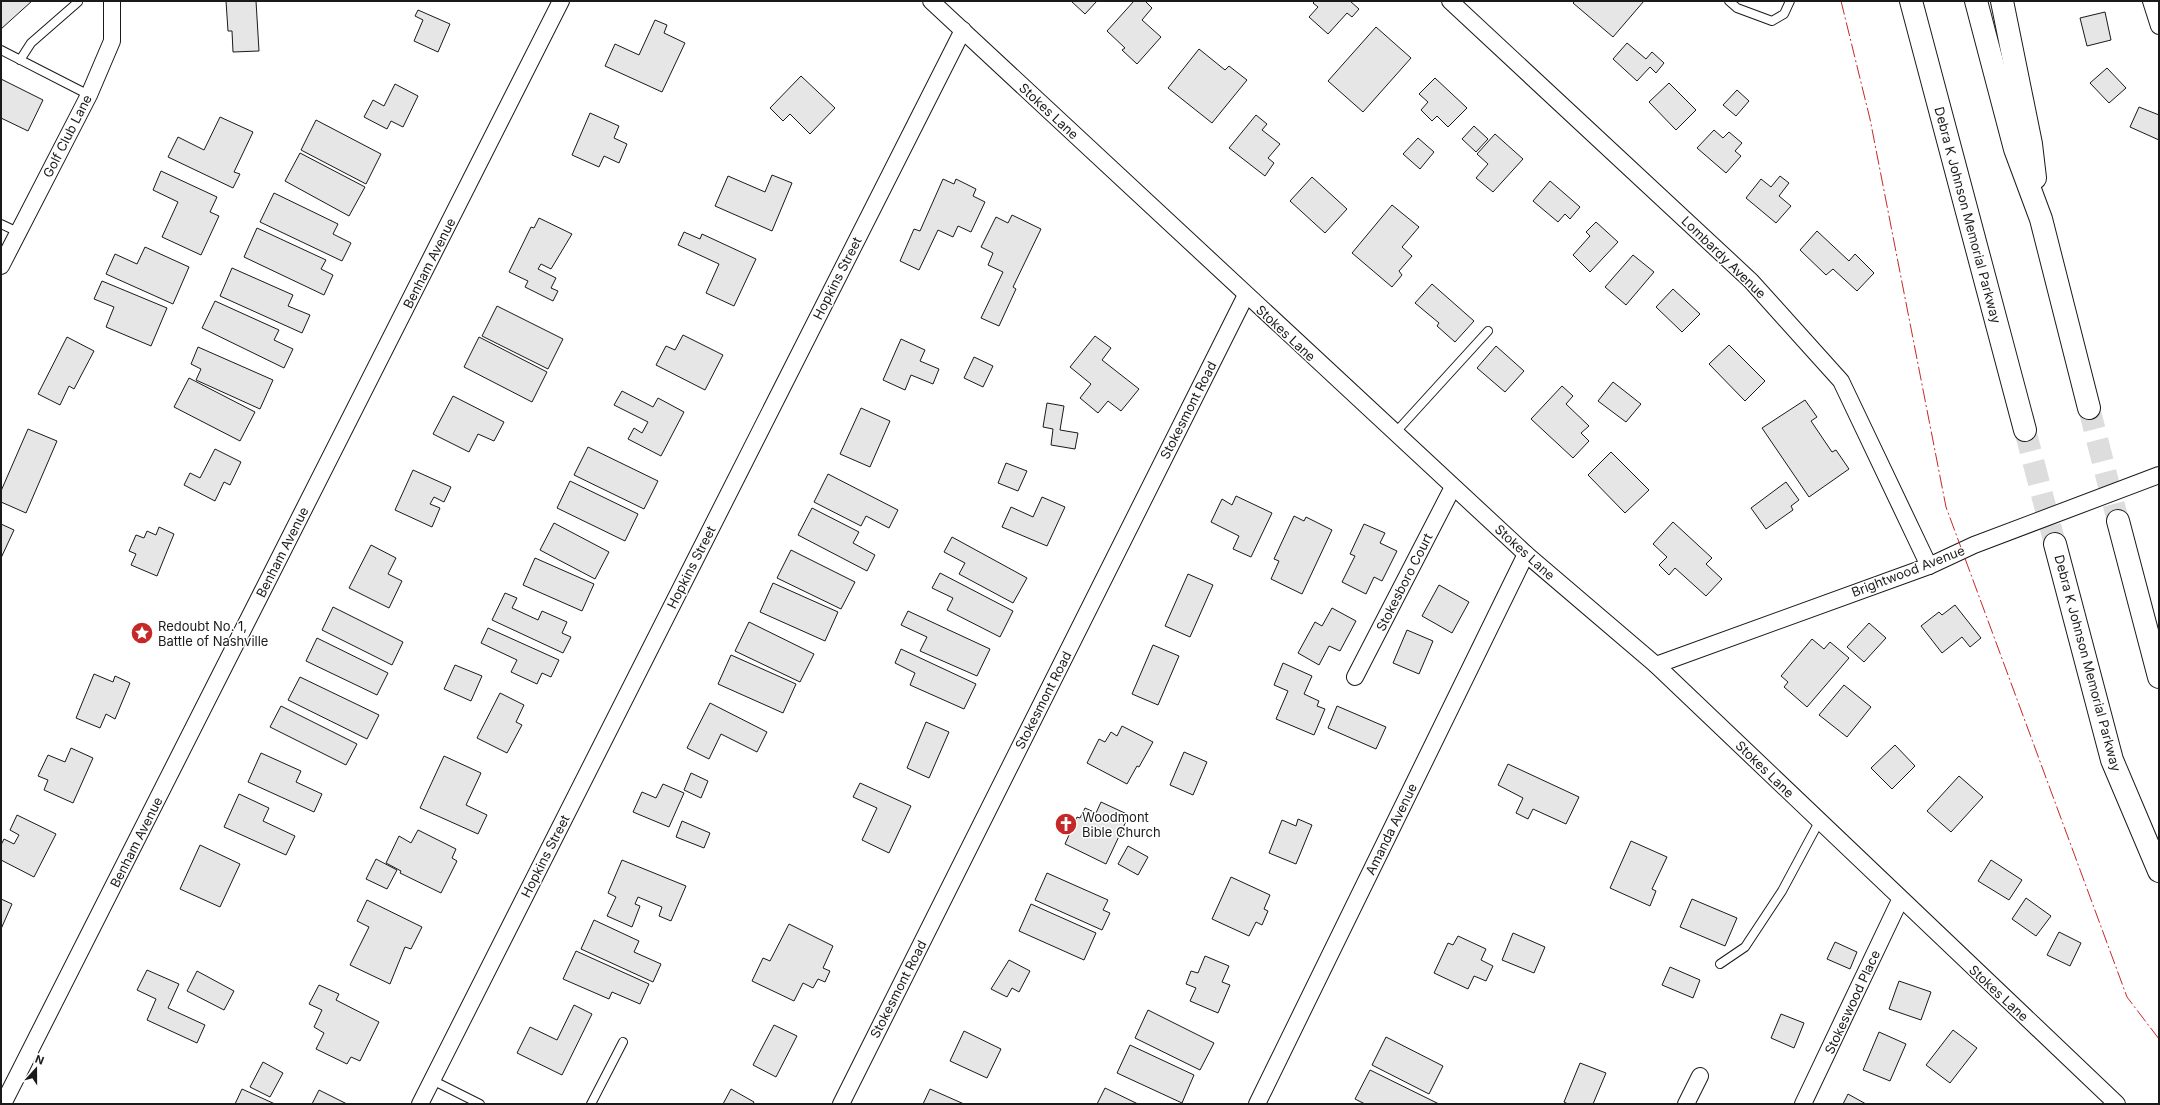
<svg xmlns="http://www.w3.org/2000/svg" width="2160" height="1105" font-family="Inter,sans-serif">
	<rect width="100%" height="100%" fill="#fff"/>
	<!-- building -->
	<g fill="#e6e6e6" stroke="#1a1a1a">
		<path d="M1,1H32L1,29Z"/>
		<path d="M226,1H256L259,51L233,52L232,31H228Z"/>
		<path d="M1071,1H1097L1085,14Z"/>
		<path d="M1134,1H1145L1152,8L1142,20L1161,37L1137,64L1122,50L1125,48L1107,31Z"/>
		<path d="M1315,1H1350L1359,9L1352,17L1347,13L1328,34L1309,17L1318,7L1313,3Z"/>
		<path d="M1575,1H1644L1613,37L1573,3Z"/>
		<path d="M418,10L450,24L438,52L414,41L423,20L415,16Z"/>
		<path d="M2105,12L2111,40L2087,46L2080,18Z"/>
		<path d="M655,20L667,25L664,33L685,43L662,92L605,66L615,44L639,55Z"/>
		<path d="M1376,27L1411,58L1363,112L1328,81Z"/>
		<path d="M1627,43L1646,59L1652,52L1664,63L1656,73L1650,67L1637,81L1613,59Z"/>
		<path d="M1199,49L1225,70L1229,66L1247,80L1212,123L1168,88Z"/>
		<path d="M2107,68L2126,88L2109,103L2090,83Z"/>
		<path d="M801,76L835,108L810,134L790,114L783,121L770,108Z"/>
		<path d="M1435,78L1467,108L1448,127L1437,116L1432,121L1421,110L1428,102L1419,94Z"/>
		<path d="M1,79L43,100L28,131L1,118Z"/>
		<path d="M1669,83L1696,110L1676,130L1649,102Z"/>
		<path d="M395,84L418,96L403,127L391,121L387,129L364,117L373,100L384,106Z"/>
		<path d="M1737,90L1749,101L1736,116L1723,105Z"/>
		<path d="M2139,107L2159,115V140L2130,127Z"/>
		<path d="M590,113L619,126L614,138L627,144L619,163L604,156L599,167L572,155Z"/>
		<path d="M1256,115L1267,124L1262,130L1280,144L1268,158L1274,163L1265,176L1229,148Z"/>
		<path d="M220,117L253,132L234,172L240,174L233,188L168,157L178,137L204,150Z"/>
		<path d="M316,120L381,154L366,184L301,150Z"/>
		<path d="M1474,126L1488,139L1476,152L1462,139Z"/>
		<path d="M1714,130L1723,138L1729,132L1742,143L1735,151L1741,156L1726,173L1697,148Z"/>
		<path d="M1495,134L1523,159L1493,192L1476,178L1488,164L1477,154Z"/>
		<path d="M1418,138L1434,152L1420,169L1403,154Z"/>
		<path d="M300,153L365,187L349,216L285,181Z"/>
		<path d="M161,171L217,197L210,212L219,216L201,255L162,237L178,202L153,190Z"/>
		<path d="M772,175L792,183L772,231L715,206L728,176L765,192Z"/>
		<path d="M1780,176L1789,183L1779,196L1791,206L1776,223L1746,198L1761,179L1771,187Z"/>
		<path d="M1312,177L1347,209L1325,233L1290,201Z"/>
		<path d="M943,179L954,184L956,179L976,189L973,196L985,202L971,232L958,226L953,237L938,230L919,270L900,261L914,229L920,231Z"/>
		<path d="M1550,181L1580,207L1570,219L1565,214L1558,222L1533,201Z"/>
		<path d="M274,193L338,224L333,234L351,243L342,261L260,222Z"/>
		<path d="M1392,205L1419,227L1402,247L1412,256L1399,271L1402,275L1392,287L1352,253Z"/>
		<path d="M1012,215L1041,229L1013,287L1016,289L999,326L981,318L1003,272L988,265L993,253L981,247L996,217L1008,223Z"/>
		<path d="M539,218L572,234L551,269L541,264L538,269L556,278L551,288L558,291L553,301L525,287L528,281L509,272L531,227L534,228Z"/>
		<path d="M1596,222L1618,242L1590,272L1573,255L1590,236L1586,232Z"/>
		<path d="M257,228L326,260L321,269L333,275L324,295L244,257Z"/>
		<path d="M1817,231L1849,261L1855,254L1874,273L1857,291L1833,269L1826,275L1800,250Z"/>
		<path d="M684,232L700,239L702,234L756,259L734,306L706,293L719,264L678,245Z"/>
		<path d="M145,247L189,267L173,304L106,274L115,254L137,264Z"/>
		<path d="M1633,255L1654,272L1626,305L1605,287Z"/>
		<path d="M232,268L293,295L288,306L310,315L302,333L220,296Z"/>
		<path d="M102,281L167,308L151,346L106,327L114,307L94,299Z"/>
		<path d="M1432,284L1474,321L1455,342L1437,326L1439,323L1415,303Z"/>
		<path d="M1673,289L1700,314L1682,332L1656,307Z"/>
		<path d="M215,301L279,330L274,340L293,349L284,368L202,328Z"/>
		<path d="M497,306L563,339L548,369L482,336Z"/>
		<path d="M683,335L723,355L705,390L656,365L666,346L675,350Z"/>
		<path d="M1095,336L1111,348L1102,360L1139,389L1121,411L1108,401L1098,413L1080,398L1091,384L1070,367Z"/>
		<path d="M67,337L94,351L74,389L69,386L60,405L38,394Z"/>
		<path d="M479,337L547,372L532,402L464,367Z"/>
		<path d="M901,339L925,350L920,361L939,369L933,384L911,375L905,390L883,380Z"/>
		<path d="M1729,345L1765,381L1745,401L1709,364Z"/>
		<path d="M1496,346L1524,371L1505,392L1477,368Z"/>
		<path d="M198,347L273,380L260,409L196,380L201,369L191,364Z"/>
		<path d="M974,357L993,366L983,387L964,378Z"/>
		<path d="M189,378L255,412L240,441L174,407Z"/>
		<path d="M1613,382L1641,404L1626,422L1598,401Z"/>
		<path d="M1562,386L1573,396L1566,404L1589,426L1581,433L1589,441L1573,458L1531,419Z"/>
		<path d="M622,391L653,407L658,398L684,412L661,456L628,439L634,428L642,433L648,422L614,405Z"/>
		<path d="M453,396L504,422L494,441L478,434L469,452L433,434Z"/>
		<path d="M1805,400L1817,417L1811,421L1832,452L1836,450L1849,469L1809,497L1762,428Z"/>
		<path d="M1047,403L1064,406L1060,430L1078,433L1075,449L1051,445L1053,429L1043,427Z"/>
		<path d="M861,408L890,421L870,467L840,454Z"/>
		<path d="M28,429L57,441L26,513L1,502V491Z"/>
		<path d="M588,447L658,481L644,509L574,475Z"/>
		<path d="M215,449L241,462L230,485L224,482L215,501L184,485L190,473L200,478Z"/>
		<path d="M1611,452L1649,490L1625,513L1588,475Z"/>
		<path d="M1006,463L1027,471L1018,491L998,483Z"/>
		<path d="M413,470L451,487L444,502L434,497L430,504L440,508L432,527L395,510Z"/>
		<path d="M828,474L898,510L889,528L866,516L861,526L814,502Z"/>
		<path d="M570,481L638,514L625,541L557,508Z"/>
		<path d="M1786,482L1799,500L1791,506L1793,510L1766,529L1751,508Z"/>
		<path d="M1236,496L1272,513L1251,557L1233,549L1239,536L1211,522L1222,499L1232,505Z"/>
		<path d="M1042,497L1065,507L1047,546L1002,527L1011,507L1033,517Z"/>
		<path d="M812,508L859,532L853,543L875,555L867,571L798,535Z"/>
		<path d="M1294,516L1304,521L1306,517L1332,530L1302,594L1271,579L1279,561L1274,559Z"/>
		<path d="M1673,522L1712,558L1706,564L1722,579L1706,596L1675,568L1669,575L1659,565L1667,557L1653,544Z"/>
		<path d="M554,523L609,552L595,579L540,550Z"/>
		<path d="M1,524L14,530L1,558Z"/>
		<path d="M1364,524L1385,533L1380,543L1397,551L1382,581L1374,577L1366,594L1342,582L1355,556L1350,554Z"/>
		<path d="M159,527L174,534L157,576L131,565L136,554L129,551L136,535L144,538L147,531L156,535Z"/>
		<path d="M952,537L1027,578L1013,603L959,574L965,563L944,552Z"/>
		<path d="M371,545L396,558L388,574L402,581L389,608L349,588Z"/>
		<path d="M791,550L855,582L841,609L777,578Z"/>
		<path d="M535,558L594,584L582,611L523,585Z"/>
		<path d="M940,573L1013,611L1000,637L947,610L953,598L932,588Z"/>
		<path d="M1188,574L1213,585L1190,637L1165,626Z"/>
		<path d="M773,583L838,612L825,641L760,612Z"/>
		<path d="M1439,585L1469,602L1452,633L1422,616Z"/>
		<path d="M505,593L517,598L512,608L538,620L542,611L567,622L562,633L571,637L563,653L492,620Z"/>
		<path d="M1955,605L1981,638L1970,647L1962,637L1942,653L1921,626L1939,612L1942,615Z"/>
		<path d="M333,607L403,642L392,665L322,630Z"/>
		<path d="M1332,608L1356,621L1340,651L1329,646L1319,665L1298,653L1315,622L1322,626Z"/>
		<path d="M908,611L990,649L977,676L920,651L927,637L901,625Z"/>
		<path d="M749,622L814,654L800,682L735,651Z"/>
		<path d="M1869,623L1886,638L1864,662L1847,647Z"/>
		<path d="M488,628L559,660L551,677L542,673L537,684L511,672L517,660L481,643Z"/>
		<path d="M1407,630L1433,641L1419,674L1393,663Z"/>
		<path d="M317,638L388,673L377,695L306,661Z"/>
		<path d="M1812,639L1824,649L1830,642L1849,658L1807,707L1784,687L1788,682L1781,676Z"/>
		<path d="M1153,645L1179,656L1158,705L1132,694Z"/>
		<path d="M901,649L976,684L964,709L910,685L915,673L895,663Z"/>
		<path d="M731,655L796,684L783,713L718,684Z"/>
		<path d="M1283,663L1312,676L1304,694L1319,701L1317,706L1325,709L1314,735L1276,719L1288,691L1274,685Z"/>
		<path d="M455,665L482,676L471,701L444,689Z"/>
		<path d="M94,674L113,682L115,676L130,683L115,719L106,714L100,728L76,718Z"/>
		<path d="M300,677L379,715L367,739L288,700Z"/>
		<path d="M1844,685L1871,707L1847,737L1819,715Z"/>
		<path d="M500,693L524,705L516,722L522,725L507,753L477,738Z"/>
		<path d="M710,703L767,732L757,752L721,734L709,759L687,748Z"/>
		<path d="M281,706L357,744L346,765L270,727Z"/>
		<path d="M1337,706L1386,727L1376,749L1328,728Z"/>
		<path d="M926,722L949,732L929,778L907,768Z"/>
		<path d="M1122,726L1153,742L1139,767L1137,766L1127,784L1087,763L1099,739L1105,742L1111,732L1117,736Z"/>
		<path d="M1895,745L1915,766L1892,789L1871,768Z"/>
		<path d="M71,748L93,758L73,803L44,790L48,780L38,776L48,755L65,762Z"/>
		<path d="M1184,752L1207,762L1193,795L1170,785Z"/>
		<path d="M261,753L301,771L296,782L322,794L314,812L248,782Z"/>
		<path d="M444,756L481,773L466,805L487,815L478,834L420,808Z"/>
		<path d="M1508,764L1579,797L1566,824L1533,809L1528,819L1516,813L1523,798L1498,785Z"/>
		<path d="M691,773L708,781L701,798L684,790Z"/>
		<path d="M1959,776L1983,797L1951,832L1927,811Z"/>
		<path d="M860,783L911,806L889,853L862,840L877,808L853,797Z"/>
		<path d="M663,784L684,793L669,827L633,812L642,792L656,798Z"/>
		<path d="M239,794L269,808L263,821L295,836L286,855L224,827Z"/>
		<path d="M1101,802L1129,815L1106,864L1065,844L1077,817L1080,818L1085,808L1096,813Z"/>
		<path d="M17,815L56,834L34,877L1,860V845L4,839L14,844L19,835L10,830Z"/>
		<path d="M1298,819L1312,825L1296,864L1269,853L1282,820L1296,826Z"/>
		<path d="M682,821L710,833L704,848L676,837Z"/>
		<path d="M418,830L456,849L452,858L457,861L441,893L400,873L401,871L386,863L399,836L411,843Z"/>
		<path d="M1631,841L1667,857L1652,889L1656,891L1650,906L1610,888Z"/>
		<path d="M200,845L240,864L220,907L180,889Z"/>
		<path d="M1128,846L1148,857L1138,875L1118,864Z"/>
		<path d="M376,859L397,870L387,889L366,879Z"/>
		<path d="M622,860L686,886L671,921L659,916L662,907L638,897L635,904L640,906L632,927L607,916L616,897L608,893Z"/>
		<path d="M1991,860L2022,880L2009,900L1978,881Z"/>
		<path d="M1047,873L1108,900L1103,910L1110,913L1102,930L1035,900Z"/>
		<path d="M1231,877L1270,895L1264,909L1268,911L1262,925L1256,922L1249,936L1212,919Z"/>
		<path d="M2026,898L2051,916L2036,936L2012,919Z"/>
		<path d="M1,899L12,904L1,929Z"/>
		<path d="M1692,899L1737,918L1725,946L1680,927Z"/>
		<path d="M367,900L422,927L411,949L405,947L390,984L350,965L369,927L357,921Z"/>
		<path d="M1031,904L1096,933L1084,960L1019,931Z"/>
		<path d="M594,920L639,941L634,952L661,964L653,982L581,949Z"/>
		<path d="M789,924L833,946L823,968L830,971L825,982L818,979L813,988L803,983L794,1001L752,981L763,958L770,961Z"/>
		<path d="M2059,932L2081,943L2070,966L2047,955Z"/>
		<path d="M1513,933L1545,947L1534,973L1502,960Z"/>
		<path d="M1458,936L1486,949L1481,960L1493,966L1486,981L1474,976L1468,989L1434,973L1448,943L1453,945Z"/>
		<path d="M1835,942L1857,952L1850,969L1827,959Z"/>
		<path d="M576,951L649,984L640,1004L612,992L609,999L563,979Z"/>
		<path d="M1205,956L1229,966L1222,982L1230,985L1218,1013L1190,1001L1196,988L1186,984L1191,971L1198,973Z"/>
		<path d="M1009,960L1030,971L1019,992L1012,988L1007,997L991,989Z"/>
		<path d="M1670,967L1700,980L1693,998L1662,985Z"/>
		<path d="M147,970L179,984L168,1008L205,1025L197,1043L147,1020L156,999L137,990Z"/>
		<path d="M197,971L234,991L224,1010L187,991Z"/>
		<path d="M1899,981L1931,992L1921,1020L1889,1009Z"/>
		<path d="M319,985L339,994L336,1000L379,1022L360,1061L351,1057L347,1064L316,1049L324,1033L314,1027L322,1010L309,1004Z"/>
		<path d="M574,1005L592,1014L562,1075L517,1053L530,1027L557,1040Z"/>
		<path d="M1148,1010L1214,1043L1200,1070L1135,1038Z"/>
		<path d="M1781,1014L1804,1023L1794,1048L1771,1038Z"/>
		<path d="M774,1025L797,1036L776,1077L753,1065Z"/>
		<path d="M1953,1030L1977,1048L1950,1083L1926,1065Z"/>
		<path d="M964,1031L1001,1049L987,1078L950,1061Z"/>
		<path d="M1879,1032L1906,1044L1890,1081L1863,1070Z"/>
		<path d="M1386,1037L1443,1066L1429,1094L1372,1065Z"/>
		<path d="M1130,1045L1194,1075L1182,1103L1117,1073Z"/>
		<path d="M263,1062L283,1073L270,1097L250,1087Z"/>
		<path d="M1580,1063L1606,1073L1593,1104H1568L1564,1102Z"/>
		<path d="M1370,1070L1439,1104H1365L1355,1099Z"/>
		<path d="M1105,1088L1138,1104H1097Z"/>
		<path d="M242,1089L275,1104H235Z"/>
		<path d="M731,1089L754,1102L753,1104H723Z"/>
		<path d="M930,1089L964,1104H923Z"/>
		<path d="M319,1090L347,1104H312Z"/>
		<path d="M1848,1094L1866,1104H1843Z"/>
	</g>
	<g fill="none" stroke-linecap="round" stroke-linejoin="round">
		<!-- motorway-tunnel -->
		<g stroke="#ddd" stroke-width="22" stroke-dasharray="22 11" stroke-linecap="butt">
			<path d="M2089,408L2118,521"/>
			<path d="M2025,430L2055,544"/>
		</g>
		<!-- service casing -->
		<g stroke="#1a1a1a" stroke-width="10">
			<g id="service">
				<path d="M1729,1L1737,8L1772,21L1784,14L1790,1"/>
				<path d="M1,50L89,95"/>
				<path d="M20,60L31,43L78,2"/>
				<path d="M1,224L18,232"/>
				<path d="M1395,433L1488,331"/>
				<path d="M1720,964L1745,947L1782,891L1819,822"/>
				<path d="M432,1080L480,1104"/>
				<path d="M591,1104L623,1042"/>
			</g>
		</g>
		<!-- minor casing -->
		<g stroke="#1a1a1a" stroke-width="18">
			<g id="minor">
				<path d="M931,1L1526,554L1656,665L2117,1104"/>
				<path d="M1450,1L1751,281L1841,381L1929,566"/>
				<path d="M2151,1L2159,26"/>
				<path d="M1,266L89,95L112,41V1"/>
				<path d="M1656,665L1929,566L1974,545L2159,475"/>
				<path d="M1355,677L1453,487"/>
				<path d="M3,1104L561,1"/>
				<path d="M420,1104L963,30"/>
				<path d="M841,1104L1246,295"/>
				<path d="M1257,1104L1526,554"/>
				<path d="M1686,1104L1700,1076"/>
				<path d="M1803,1104L1900,900"/>
			</g>
		</g>
		<!-- motorway casing -->
		<g stroke="#1a1a1a" stroke-width="24">
			<g id="motorway">
				<path d="M1911,1L2025,430"/>
				<path d="M1976,1L2015,149L2041,219L2089,408"/>
				<path d="M2002,1L2031,144L2035,178"/>
				<path d="M2118,521L2159,677"/>
				<path d="M2055,544L2112,760L2159,871"/>
			</g>
		</g>
		<!-- service -->
		<use href="#service" stroke="#fff" stroke-width="8"/>
		<!-- minor -->
		<use href="#minor" stroke="#fff" stroke-width="16"/>
		<!-- motorway -->
		<use href="#motorway" stroke="#fff" stroke-width="22"/>
		<!-- power -->
		<path stroke="#c62828" stroke-width="1" stroke-dasharray="14 3 2 3" stroke-linecap="butt" d="M1841,1L1870,119L1946,507L2127,997L2159,1039"/>
	</g>
	<!-- icons -->
	<defs>
		<g id="sight-disc" transform="scale(1.15)"><circle r="9.5" fill="#c62828" stroke="#fff"/><path d="M0-6L1.8-2.2L6-1.7L2.9 1.2L3.7 5.4L0 3.3L-3.7 5.4L-2.9 1.2L-6-1.7L-1.8-2.2Z" fill="#fff"/></g>
		<g id="church-disc" transform="scale(1.15)"><circle r="9.5" fill="#c62828" stroke="#fff"/><path d="M-1.2-6h2.4v3.5h3.3v2.4h-3.3V6h-2.4V-.1h-3.3v-2.4h3.3Z" fill="#fff"/></g>
	</defs>
	<g fill-rule="evenodd">
		<use href="#sight-disc" x="142" y="633"/>
		<use href="#church-disc" x="1066" y="824"/>
	</g>
	<g text-anchor="middle" dominant-baseline="central" stroke-width="3" stroke-linejoin="round" paint-order="stroke">
		<!-- street labels -->
		<g font-size="13" fill="#1a1a1a" stroke="#fff">
			<text transform="translate(1049 111) rotate(43)">Stokes Lane</text>
			<text transform="translate(67 136) rotate(-63)">Golf Club Lane</text>
			<text transform="translate(1968 215) rotate(75)">Debra K Johnson Memorial Parkway</text>
			<text transform="translate(1724 257) rotate(44)">Lombardy Avenue</text>
			<text transform="translate(429 263) rotate(-63)">Benham Avenue</text>
			<text transform="translate(837 278) rotate(-63)">Hopkins Street</text>
			<text transform="translate(1286 333) rotate(43)">Stokes Lane</text>
			<text transform="translate(1188 410) rotate(-63)">Stokesmont Road</text>
			<text transform="translate(282 552) rotate(-63)">Benham Avenue</text>
			<text transform="translate(1525 552) rotate(42)">Stokes Lane</text>
			<text transform="translate(691 567) rotate(-63)">Hopkins Street</text>
			<text transform="translate(1908 571) rotate(-21)">Brightwood Avenue</text>
			<text transform="translate(1404 582) rotate(-63)">Stokesboro Court</text>
			<text transform="translate(2088 663) rotate(75)">Debra K Johnson Memorial Parkway</text>
			<text transform="translate(1043 700) rotate(-63)">Stokesmont Road</text>
			<text transform="translate(1765 769) rotate(44)">Stokes Lane</text>
			<text transform="translate(1391 829) rotate(-64)">Amanda Avenue</text>
			<text transform="translate(136 842) rotate(-63)">Benham Avenue</text>
			<text transform="translate(545 856) rotate(-63)">Hopkins Street</text>
			<text transform="translate(898 989) rotate(-63)">Stokesmont Road</text>
			<text transform="translate(1999 993) rotate(43)">Stokes Lane</text>
			<text transform="translate(1852 1002) rotate(-65)">Stokeswood Place</text>
		</g>
		<!-- poi labels -->
		<g font-size="13" fill="#1a1a1a" stroke="#fff" text-anchor="start">
			<text x="158" y="626">Redoubt No. 1,<tspan x="158" dy="15">Battle of Nashville</tspan></text>
			<text x="1082" y="817">Woodmont<tspan x="1082" dy="15">Bible Church</tspan></text>
		</g>
	</g>
	<!-- border -->
	<rect width="2160" height="1105" fill="none" stroke="#1a1a1a" stroke-width="4"/>
	<!-- north arrow -->
	<g transform="translate(36 1069) rotate(21)" stroke="#ffffff" stroke-width="3" paint-order="stroke">
	<path d="M0-3L7 15L0 10L-7 15Z" fill="#1a1a1a"/>
	<text y="-6" font-size="11" font-weight="bold" text-anchor="middle" fill="#1a1a1a">N</text>
	</g>
</svg>
